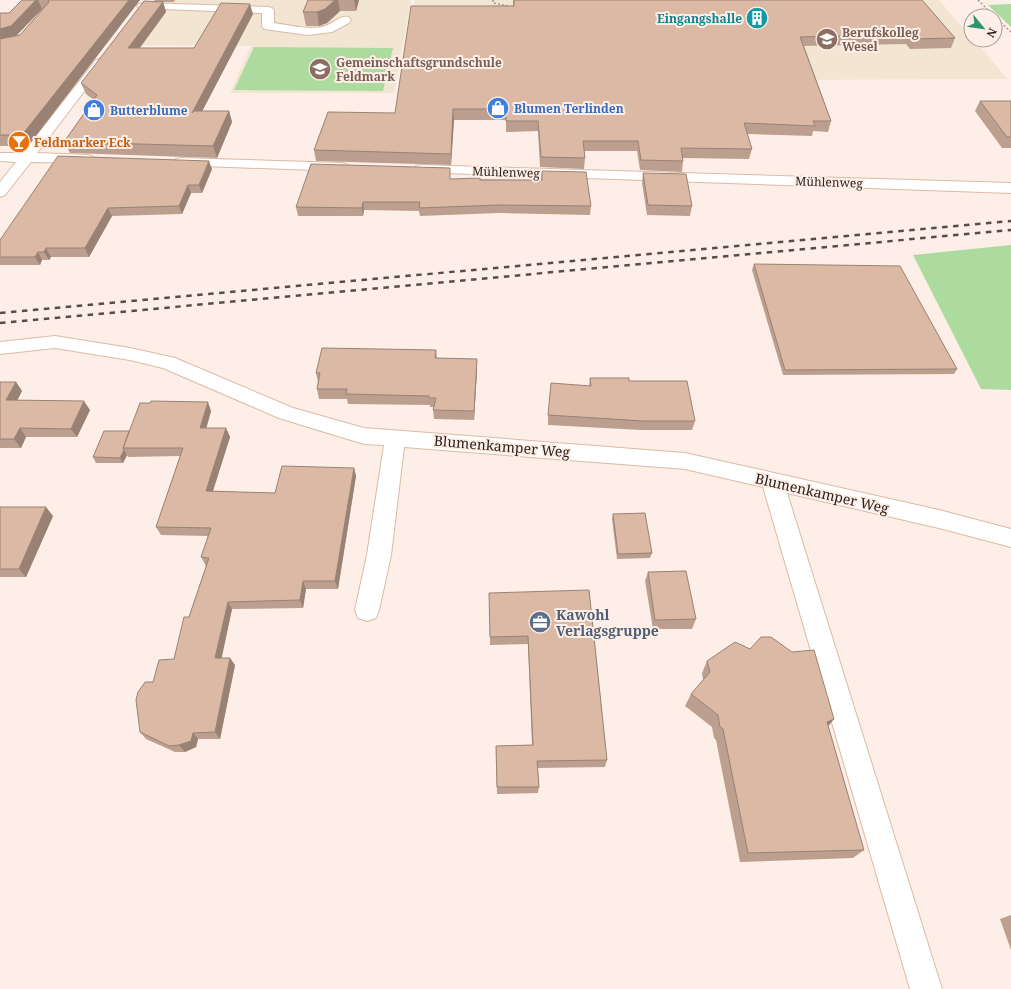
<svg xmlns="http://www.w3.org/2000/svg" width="1011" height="989" font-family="'Noto Serif',serif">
	<rect width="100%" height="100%" fill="#fdefe7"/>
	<!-- education -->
	<g fill="#f2e6d2">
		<path d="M159,0H411L394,93H230L251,46L126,45Z"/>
		<path d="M415,0H939L971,37V40H974L1008,79L742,80L413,13Z"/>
	</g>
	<!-- green -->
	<g fill="#adda9f">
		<path d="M1011,4V27L988,5Z"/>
		<path d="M254,47L393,48L383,91L234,90Z"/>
		<path d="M1011,245V390L981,389L913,255Z"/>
	</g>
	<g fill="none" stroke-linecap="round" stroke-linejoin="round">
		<!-- minor casing -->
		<g stroke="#dcbaa6" stroke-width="2">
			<g id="minor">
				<path d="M143,3L268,7L272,8L274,10V23C290,25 310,31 325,26C334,23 340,15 349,17L351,20L349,23L332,32L308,35L264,29L262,26V13L139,8L137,6L139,4Z"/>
				<path d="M100,59L104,60L106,63L37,153L87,155L92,156L94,159L92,162L87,163L31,162L5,195L0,197V182L16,162L0,161V153H23L96,60Z"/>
				<path d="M181,158L341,163L346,164L348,167L346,170L341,171L176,165L174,162L176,159Z"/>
				<path d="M421,165L1011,183V193L416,172L414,169L416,166Z"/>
				<path d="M55,336L130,348L175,358L293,408L364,428L685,453L939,510L1011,529V547L939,528L787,493L942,989H910L763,487L685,469L404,447L391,555L379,610L376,618L367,621L358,618L355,610L367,555L384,445L364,444L279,418L163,368L130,360L55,348L0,354V342Z"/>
			</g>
		</g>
		<!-- path -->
		<g stroke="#a4968e" stroke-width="1.5" stroke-dasharray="2 2" stroke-linecap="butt">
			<path d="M493,0V3L508,6"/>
			<path d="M978,0L994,16"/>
			<path d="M995,17L1011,32"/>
		</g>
		<!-- minor -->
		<use href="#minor" fill="#fff" fill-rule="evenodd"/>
		<!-- rail -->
		<g stroke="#594c45" stroke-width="2.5" stroke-dasharray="5.5 5.5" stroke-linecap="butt">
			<path d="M0,313L1011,221"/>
			<path d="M0,323L1011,230"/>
		</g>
	</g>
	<!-- wall -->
	<g fill="#bc9f8e" fill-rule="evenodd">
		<path d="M22,0H140L28,146H0V13H9ZM42,9H43L20,35L16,36Z"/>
		<path d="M154,0H175L174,2H163L166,12L140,48H194L253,14L202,111H229L232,122L217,158L70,153L64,142L94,100L86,94L81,83L155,1Z"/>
		<path d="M308,0H359L356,11H340L327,23L319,26H306L303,12Z"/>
		<path d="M513,0H922L955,38L951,48L910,49L906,44L804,46L831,121L828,132L813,131L812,136L747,134L752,149L749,159L683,158V161L682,172L640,170L637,151H584L585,158L584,169L540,167L538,131L506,132V120H454L451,165L316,161L314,150L395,113L513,6Z"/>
		<path d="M980,101H1011V148H1002L975,111Z"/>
		<path d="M212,169L202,193H191L182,214L112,216L89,257H51L49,260H42L40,265H0V240Z"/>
		<path d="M542,171L591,206L590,215L499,213L420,216L419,211L364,210L363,216H298L296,207L451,179L541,180Z"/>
		<path d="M643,173L692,206L690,216L647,215L642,183Z"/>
		<path d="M754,264L957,369L954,374L783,375L752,270Z"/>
		<path d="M436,350L437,358L477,369L474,420L434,419L433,410V407H430V405L348,404L347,399H319L317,389L318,382L316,373Z"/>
		<path d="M590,378L629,381L695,421L692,430H641L548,425V415L589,386Z"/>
		<path d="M0,382H16L22,391L17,400L90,410L77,437H26L21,448H0Z"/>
		<path d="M211,411L206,428H226L230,437L213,491L275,493L354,468L356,476L338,589H306L303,608L232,609L221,658L235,665L220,739H198L196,747L185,752H175L146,739L140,732L153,682L174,659L189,617L206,566L201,557L208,536L161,535L156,527L180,456L128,457L127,455L123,463H96L93,457L129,431Z"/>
		<path d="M0,507L53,516L26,577H0Z"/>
		<path d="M613,514L652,553L650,558L617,559L612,519Z"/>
		<path d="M648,572L696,619L692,629H653L645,581Z"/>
		<path d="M589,590L607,760L605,767L538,768L539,787L538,793L497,794L496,746L532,745L528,644L490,645V637Z"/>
		<path d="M707,661L834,719L828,726L864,850L853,858L740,862L716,740L714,738L712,727L685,706L691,694L703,680L702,673Z"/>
		<path d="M1011,915V950L1000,919Z"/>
	</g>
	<!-- shaded-wall -->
	<g fill="#998274">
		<path d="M36,0H38L42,9L15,37L0,41V29Z"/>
		<path d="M129,0H140L28,146L22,135Z"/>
		<path d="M335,0H338L340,11L327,23L319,26L317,12Z"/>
		<path d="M354,0H359L356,11Z"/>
		<path d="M163,2L166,12L132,58L128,48Z"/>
		<path d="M250,4L253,14L195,125L192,113Z"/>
		<path d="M453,109L454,120L451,165V154Z"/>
		<path d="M229,111L232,122L217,158L213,146Z"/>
		<path d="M209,161L212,169L202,193L199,185Z"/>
		<path d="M188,185L191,193L182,214L179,206Z"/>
		<path d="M363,202L364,210L363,216L362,208Z"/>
		<path d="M108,208L112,216L89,257L85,248Z"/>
		<path d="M46,248L51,257L49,260L44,252Z"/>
		<path d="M38,252L42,260L40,265L35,257Z"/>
		<path d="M477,359V369L474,420V411Z"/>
		<path d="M16,382L22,391L13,409L6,400Z"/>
		<path d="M84,401L90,410L77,437L71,429Z"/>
		<path d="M208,402L211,411L204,437L200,428Z"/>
		<path d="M20,428L26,437L21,448L14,439Z"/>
		<path d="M226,428L230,437L210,500L206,491Z"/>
		<path d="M124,450L127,455L123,463L120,458Z"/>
		<path d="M354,468L356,476L338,589L335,581Z"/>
		<path d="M46,507L53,516L26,577L19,569Z"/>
		<path d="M303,581L306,589L303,608L300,600Z"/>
		<path d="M228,602L232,609L220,666L215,658Z"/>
		<path d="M230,658L235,665L220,739L215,732Z"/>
		<path d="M834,719L825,730L827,722Z"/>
		<path d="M193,733L198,739L196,747L185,752L179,745Z"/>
	</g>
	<!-- building -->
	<g fill="#dbb9a5" stroke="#998274">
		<path d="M22,0H36L11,26L0,29V13H9Z"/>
		<path d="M48,0H129L22,135H0V39L20,35L49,2Z"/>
		<path d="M308,0H335L325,9L317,12H303Z"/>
		<path d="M514,0H922L955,38L913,39L910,34L800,37L831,121H813L815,126L744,123L752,149L681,148L683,161L641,160L638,141H583L585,158L541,157L538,121H506V109H453L451,154L314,150L328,112L395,113L411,6H514Z"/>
		<path d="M144,1L163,2L128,48H194L221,3L250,4L192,113L194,111H229L213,146L64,142L97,95L81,83Z"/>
		<path d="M980,101H1011V137H1007Z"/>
		<path d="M58,156L209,161L199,185H188L179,206L108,208L85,248H46L44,252H38L35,257H0V240Z"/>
		<path d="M311,164L450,168V179L480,178V180H542V171L586,172L591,206L499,205L419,208L420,202H363L362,208L296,207Z"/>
		<path d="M643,173L686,174L692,206L648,205Z"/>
		<path d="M754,264L900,266L957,369L785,370Z"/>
		<path d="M322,348L436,350L435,358L477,359L474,411L433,410L436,398H429V396L346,394L347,389H317L320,373H316Z"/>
		<path d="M590,378H629V381H687L695,421H643L548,415L551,383L591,386Z"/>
		<path d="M0,382H16L6,400L84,401L71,429L20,428L14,439H0Z"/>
		<path d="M151,401L208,402L200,428H226L206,491L275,493L282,466L354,468L335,581H303L300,600L228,602L215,658H230L215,732L193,733L191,741L179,745L169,746L140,732L136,700L138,692L145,682H153L159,660L174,659L184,617H189L209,558L201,557L211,528L156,527L183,448H123L140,403H150Z"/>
		<path d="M104,431H129L123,448L124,450L120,458L93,457Z"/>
		<path d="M0,507H46L19,569H0Z"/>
		<path d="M645,513L652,553L618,554L613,514Z"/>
		<path d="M686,571L696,619L655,620L648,572Z"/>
		<path d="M589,590L607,760L537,761L539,787H497L496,746L533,745L528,636L490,637L489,593Z"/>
		<path d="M761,637H771L792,652L814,650L834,719L827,722L864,850L748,853L723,729L720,727L718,715L691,694L710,672L707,661L735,642L750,649Z"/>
	</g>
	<!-- icons -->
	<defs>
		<g id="building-disc" transform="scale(1.15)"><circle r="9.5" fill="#0f9aa8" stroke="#fdefe7"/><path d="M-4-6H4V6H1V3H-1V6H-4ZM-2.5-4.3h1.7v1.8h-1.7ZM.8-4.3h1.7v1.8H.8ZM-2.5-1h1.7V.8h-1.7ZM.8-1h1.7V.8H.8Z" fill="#fff"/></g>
		<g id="school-disc" transform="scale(1.15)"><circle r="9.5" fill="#8d6e63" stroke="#fdefe7"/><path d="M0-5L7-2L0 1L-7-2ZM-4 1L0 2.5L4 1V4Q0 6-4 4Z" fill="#fff"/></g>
		<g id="shop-disc" transform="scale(1.15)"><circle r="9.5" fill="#3f7fe0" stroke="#fdefe7"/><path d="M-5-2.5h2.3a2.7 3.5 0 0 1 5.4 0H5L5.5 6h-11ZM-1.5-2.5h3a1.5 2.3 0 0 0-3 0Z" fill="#fff"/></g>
		<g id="bar-disc" transform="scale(1.15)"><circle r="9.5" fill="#e8710a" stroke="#fdefe7"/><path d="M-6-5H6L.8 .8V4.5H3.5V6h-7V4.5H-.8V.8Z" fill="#fff"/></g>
		<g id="office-disc" transform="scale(1.15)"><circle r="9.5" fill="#5c6f8a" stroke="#fdefe7"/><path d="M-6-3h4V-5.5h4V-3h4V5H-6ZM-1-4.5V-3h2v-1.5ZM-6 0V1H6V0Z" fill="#fff"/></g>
	</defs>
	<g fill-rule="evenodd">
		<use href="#building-disc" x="757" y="18"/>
		<use href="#school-disc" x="827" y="39"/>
		<use href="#school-disc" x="320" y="69"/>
		<use href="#shop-disc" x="498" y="108"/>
		<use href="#shop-disc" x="94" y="110"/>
		<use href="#bar-disc" x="19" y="142"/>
		<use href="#office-disc" x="540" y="622"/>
	</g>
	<g text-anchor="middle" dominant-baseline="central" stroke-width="4" stroke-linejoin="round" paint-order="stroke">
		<!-- far-culture labels -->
		<g font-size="12" font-weight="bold" fill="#0d838f" stroke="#fdefe7" text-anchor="end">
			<text x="742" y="18">Eingangshalle</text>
		</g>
		<!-- far-education labels -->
		<g font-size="12" font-weight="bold" fill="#785e54" stroke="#fdefe7" text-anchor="start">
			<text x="842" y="32">Berufskolleg<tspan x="842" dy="14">Wesel</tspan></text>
			<text x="336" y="62">Gemeinschaftsgrundschule<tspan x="336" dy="14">Feldmark</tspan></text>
		</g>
		<!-- far-shop labels -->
		<g font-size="12" font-weight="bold" fill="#366cbe" stroke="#fdefe7" text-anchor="start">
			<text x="514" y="108">Blumen Terlinden</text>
			<text x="110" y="110">Butterblume</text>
		</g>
		<!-- far-food labels -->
		<g font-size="12" font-weight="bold" fill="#c56008" stroke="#fdefe7" text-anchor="start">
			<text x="34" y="142">Feldmarker Eck</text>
		</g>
		<!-- far-street labels -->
		<g font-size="12" fill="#2e211a" stroke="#fdefe7">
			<text transform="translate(506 172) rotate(2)">Mühlenweg</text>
			<text transform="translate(829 182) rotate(2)">Mühlenweg</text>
		</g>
		<!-- street labels -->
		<g font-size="14" fill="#2e211a" stroke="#fdefe7">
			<text transform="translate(502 446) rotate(5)">Blumenkamper Weg</text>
			<text transform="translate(822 493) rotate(13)">Blumenkamper Weg</text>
		</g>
		<!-- service labels -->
		<g font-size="14" font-weight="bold" fill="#4e5e75" stroke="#fdefe7" text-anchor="start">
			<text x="556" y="614">Kawohl<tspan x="556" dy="16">Verlagsgruppe</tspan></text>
		</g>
	</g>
	<!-- north arrow -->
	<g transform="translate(983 28) rotate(119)"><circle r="19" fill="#fdefe7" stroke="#aa9d95"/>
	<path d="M0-3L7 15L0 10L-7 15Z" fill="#2e936f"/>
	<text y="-6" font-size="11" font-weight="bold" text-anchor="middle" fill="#2e211a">N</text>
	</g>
</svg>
